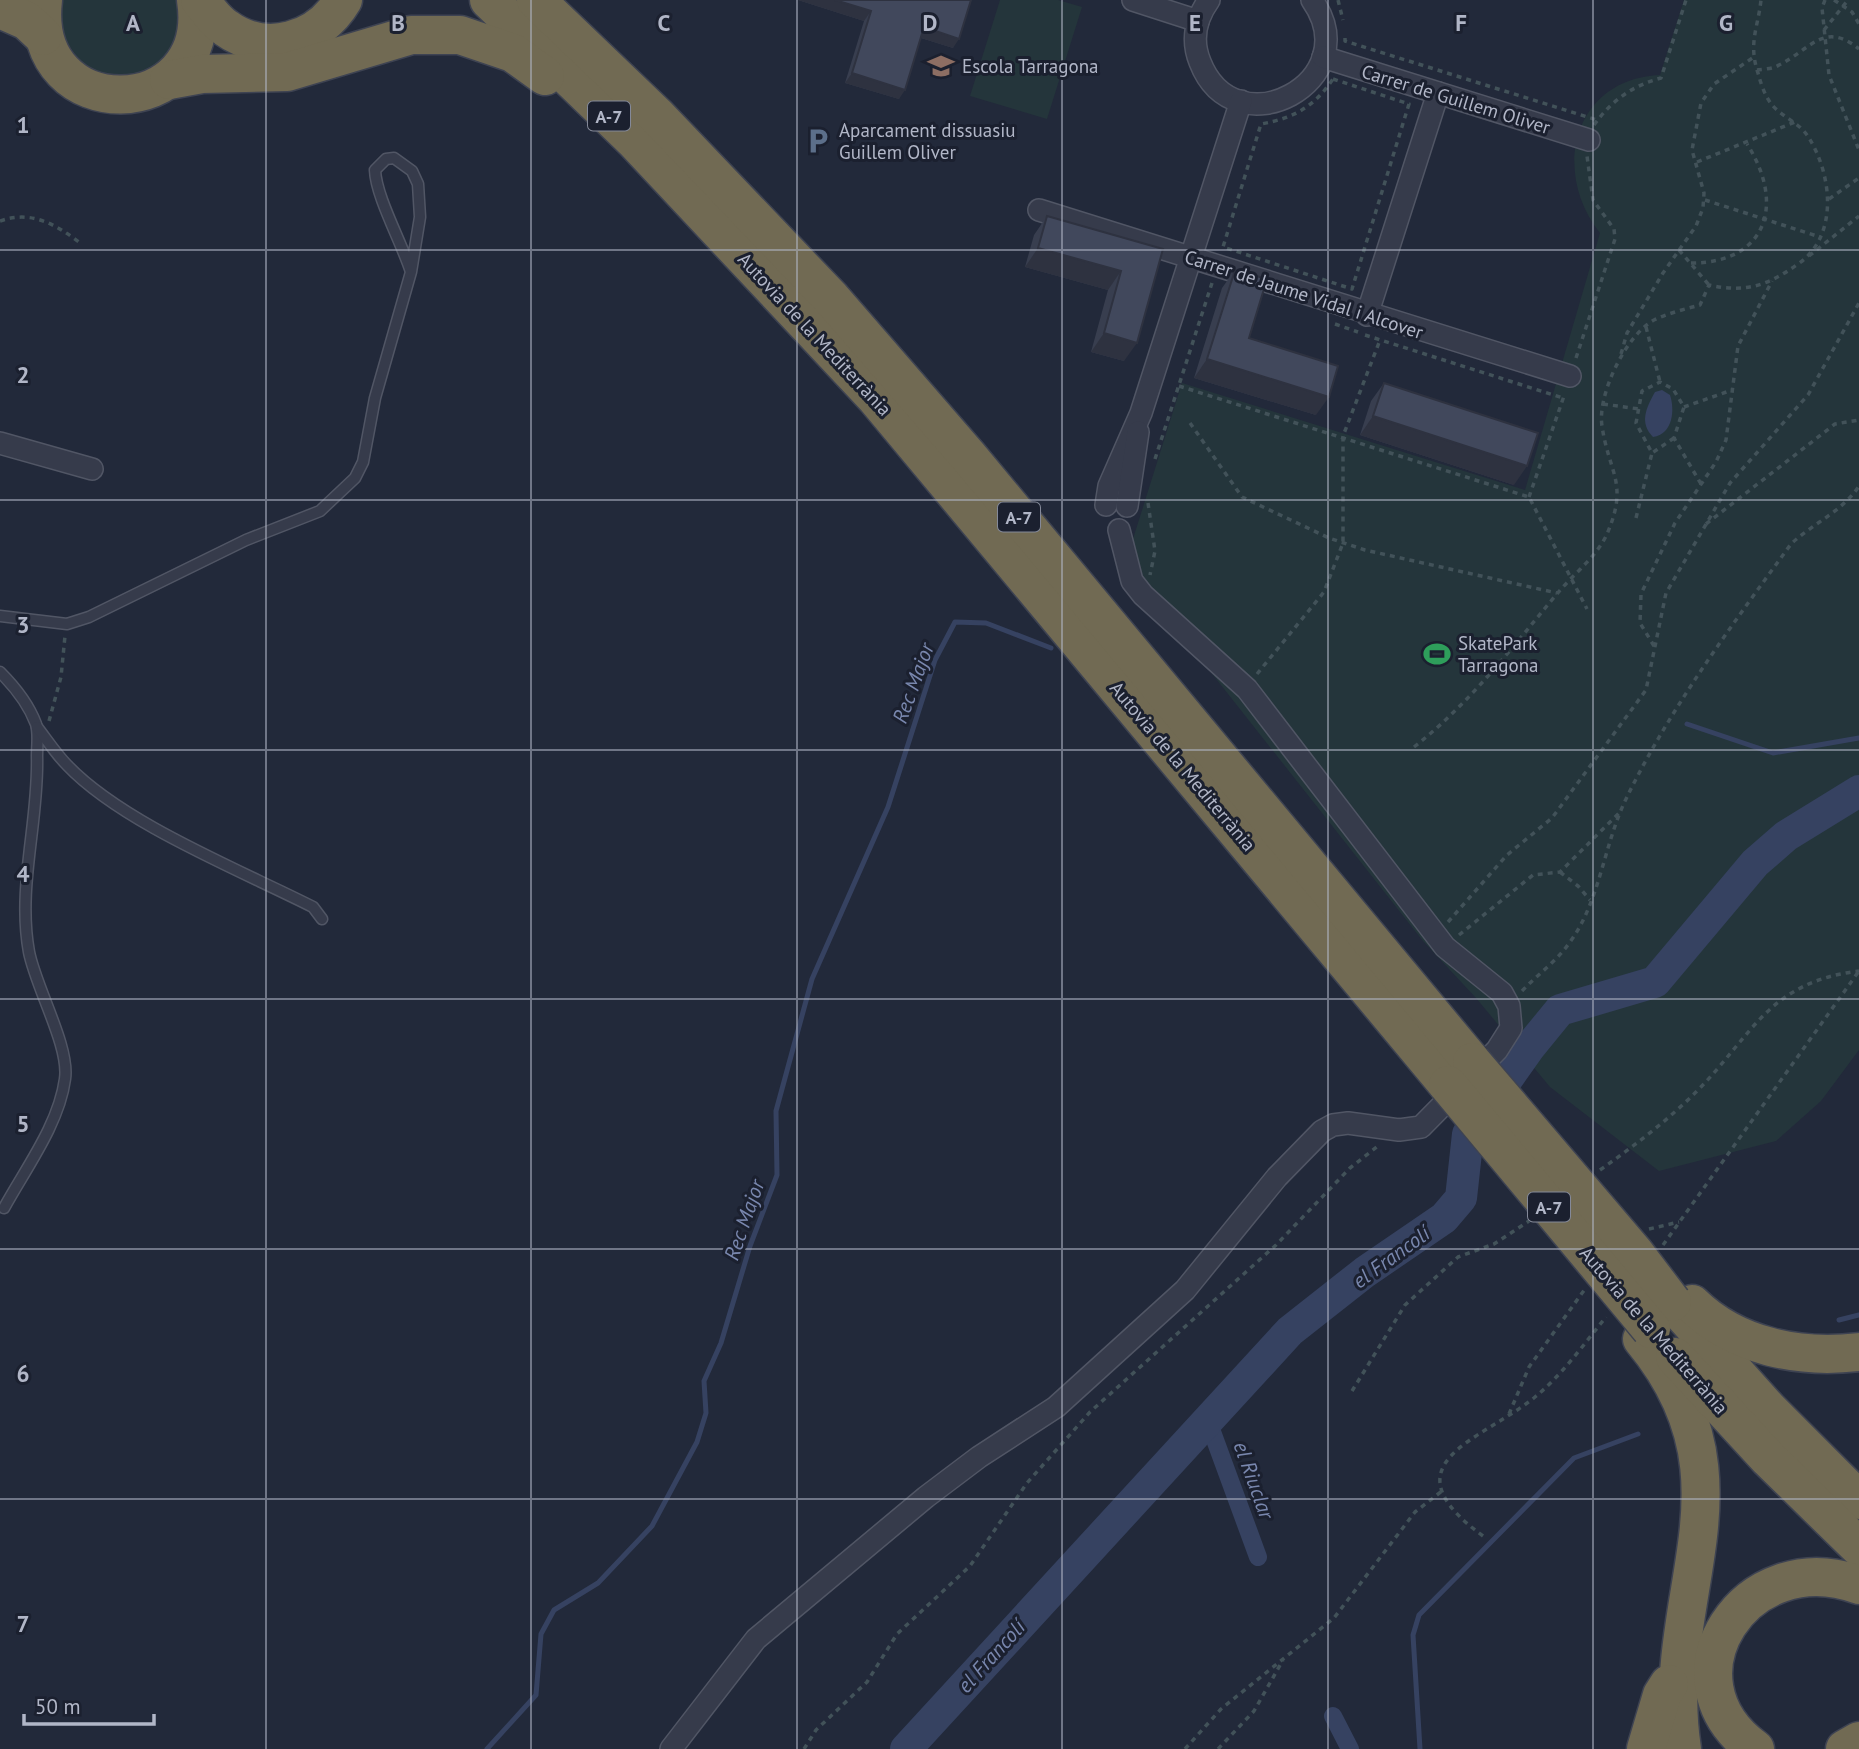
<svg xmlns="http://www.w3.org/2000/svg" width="1859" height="1749" font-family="'PT Sans',sans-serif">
	<rect width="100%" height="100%" fill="#22293a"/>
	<!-- green -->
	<g fill="#24353b">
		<path d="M61,0H179L181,30L160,65L122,79L84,67L61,34Z"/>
		<path d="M1000,0H1058L1082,7L1047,119L970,96Z"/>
		<path d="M1684,0H1859V1050L1821,1101L1776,1141L1659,1171L1550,1087L1476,998L1423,941L1135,576L1127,558L1182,383L1525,490L1600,233C1551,172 1573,79 1660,75Z"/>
	</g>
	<!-- water -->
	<path fill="#364261" d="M1662,390L1670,395C1675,410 1673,434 1653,437C1639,423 1646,408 1655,392Z"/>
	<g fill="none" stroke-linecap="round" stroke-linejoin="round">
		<!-- stream -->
		<g stroke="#364261" stroke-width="5">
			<path d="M1687,724L1773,753L1859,738"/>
			<path d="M1839,1320L1859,1315"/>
			<path d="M487,1749L536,1695L541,1634L554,1610L598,1583L652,1526L697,1442L706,1413L704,1381L721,1343L750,1246L777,1175L776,1111L812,979L888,807L935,660L955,622L986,623L1051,648"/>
			<path d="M1420,1749L1413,1635L1419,1615L1574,1458L1638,1434"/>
		</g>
		<!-- canal -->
		<g stroke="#364261" stroke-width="18">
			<path d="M1207,1418L1258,1557"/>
			<path d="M1333,1716L1350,1749"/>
		</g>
		<!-- river -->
		<path stroke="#364261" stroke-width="32" d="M906,1749L1290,1331L1365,1272L1444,1218L1461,1198L1468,1134L1529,1048L1560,1010L1655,982L1755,863L1786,836L1859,791"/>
		<!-- lane casing -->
		<g stroke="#515665" stroke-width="13">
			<g id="lane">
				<path d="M0,616L67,624L89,617L246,540L320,511L355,478L363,462L375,398L411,272L420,217L418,184L412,171L394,158L386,159L375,170C376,197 402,243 411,272"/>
				<path d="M0,672C15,687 29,705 36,724C39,734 37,746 37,756C39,821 17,887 29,952C36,988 70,1047 65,1079C59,1124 26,1168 4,1208"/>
				<path d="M37,727C47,740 56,754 67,765C122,823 240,870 313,907L322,919"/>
			</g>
		</g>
		<!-- street casing -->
		<g stroke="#515665" stroke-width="24">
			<g id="street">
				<path d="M1133,0L1198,21"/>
				<path d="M1209,0C1196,18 1191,40 1200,62C1235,152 1369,81 1312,0"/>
				<path d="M1323,57L1589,140"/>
				<path d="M1039,210L1570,376"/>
				<path d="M1367,315L1438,93"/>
				<path d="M0,443L92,469"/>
				<path d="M1106,505L1109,486L1141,413L1241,101"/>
				<path d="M1127,506L1138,432"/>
				<path d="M671,1749L756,1639L926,1497L979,1457L1056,1407L1185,1290L1277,1177L1322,1131L1333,1125L1348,1123L1399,1130L1421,1127L1497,1050L1511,1028L1509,1006L1502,993L1445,947L1247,689L1143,595L1132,581L1119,530"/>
			</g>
		</g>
		<!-- highway casing -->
		<g stroke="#3e4352" stroke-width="41">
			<g id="highway">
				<path d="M43,0C28,128 215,124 196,0"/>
				<path d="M200,0C208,10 215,21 226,28C266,57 319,41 343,0"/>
				<path d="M489,0L634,140L876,398L1448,1085"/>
				<path d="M536,0L656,115L831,298L969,457L1472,1062"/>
				<path d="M0,9L27,21L43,36"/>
				<path d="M169,80L202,74L287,72L411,35H460L513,53L545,76"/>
				<path d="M1672,1302L1768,1409L1859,1500"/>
				<path d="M1692,1304C1736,1347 1800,1359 1859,1352"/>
				<path d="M1642,1339C1761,1482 1658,1594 1682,1749"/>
				<path d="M1675,1357L1769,1459L1859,1547"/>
				<path d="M1646,1749L1662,1695L1669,1684"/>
				<path d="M1755,1749C1658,1679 1745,1543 1859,1585"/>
				<path d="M1845,1749L1859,1741"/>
			</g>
		</g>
		<!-- path -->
		<g stroke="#425259" stroke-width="3.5" stroke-dasharray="5 5" stroke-linecap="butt">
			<path d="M1338,0L1343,20"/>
			<path d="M1825,0L1822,8L1829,75L1859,150"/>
			<path d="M1834,0L1852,12L1859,24"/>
			<path d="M1824,30L1848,0"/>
			<path d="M1345,38V41L1597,120"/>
			<path d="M1757,70C1764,69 1773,69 1779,65C1810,50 1824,20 1859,49"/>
			<path d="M1333,79L1409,104L1352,289L1223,247L1261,124C1294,118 1314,107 1333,79Z"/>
			<path d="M1594,125C1612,100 1632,86 1661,78L1686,0"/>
			<path d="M1697,162L1795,122"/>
			<path d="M1829,199L1859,178"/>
			<path d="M1705,200L1820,237"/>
			<path d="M0,221C31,210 55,224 79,242"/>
			<path d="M1679,250L1709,285"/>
			<path d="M1809,256L1859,216"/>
			<path d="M1691,263C1768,263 1785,203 1747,144"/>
			<path d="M1335,324L1358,332"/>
			<path d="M1646,327L1660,382"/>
			<path d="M1365,335L1563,398"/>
			<path d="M1621,354L1627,333L1663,273L1696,226L1703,208L1704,193L1692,150L1701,103L1714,84L1754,57"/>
			<path d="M1576,358L1615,239L1614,229L1593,200L1587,156"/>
			<path d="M1179,386L1529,497L1587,609"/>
			<path d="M1603,404L1639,409"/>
			<path d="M1684,407L1732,390"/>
			<path d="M1190,423L1242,497L1329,538L1365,550L1557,593"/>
			<path d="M1674,438L1652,453L1636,423L1642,391L1660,382L1673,389L1684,407L1674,438L1701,484"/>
			<path d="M1155,459L1212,283"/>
			<path d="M1529,497L1564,396"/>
			<path d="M1148,503L1155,551L1150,575"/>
			<path d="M1636,518L1652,453"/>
			<path d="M1706,524L1835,424L1859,420"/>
			<path d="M1654,646L1640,623L1641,594L1675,523L1716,462L1726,440L1738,346L1772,281"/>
			<path d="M1257,674L1324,592L1343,543V436L1380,340"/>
			<path d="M49,721L61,677L65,636"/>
			<path d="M1414,747C1470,703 1510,650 1556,595C1572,575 1596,558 1607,534C1629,483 1609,474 1602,426C1597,395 1626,335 1654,320C1669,313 1685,309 1700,305L1709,285C1746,293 1767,286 1798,264C1839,236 1832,175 1809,138C1800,123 1784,118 1773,106C1765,97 1761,84 1758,73C1748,43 1758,28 1761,0"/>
			<path d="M1560,872L1578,886L1590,900"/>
			<path d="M1448,922L1507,855L1552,818L1646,690L1666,593L1730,483L1808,395L1859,303"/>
			<path d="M1459,935L1533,875L1560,872L1619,813"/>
			<path d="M1522,991C1538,974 1556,962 1570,942C1600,901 1604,844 1626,799C1670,708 1732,625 1791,544C1812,524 1843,511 1859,486"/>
			<path d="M1600,1170C1634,1146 1667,1121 1696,1092C1753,1035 1768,982 1859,971"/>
			<path d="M1649,1229L1679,1222"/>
			<path d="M1663,1245L1859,971"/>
			<path d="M1352,1391L1405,1305L1458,1257L1494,1244L1529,1221"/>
			<path d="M1509,1414L1529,1367L1585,1289"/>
			<path d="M1483,1536C1383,1463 1481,1441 1535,1397C1562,1375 1584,1344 1606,1317"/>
			<path d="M804,1749L816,1730L867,1682L897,1634L970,1566L1027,1483L1090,1412L1276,1245L1350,1168L1378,1146"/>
			<path d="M1185,1749L1221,1709L1334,1618L1415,1512L1442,1491"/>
			<path d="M1218,1749L1254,1711L1283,1660"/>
		</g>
		<!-- lane -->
		<use href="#lane" stroke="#363b4b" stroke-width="10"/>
		<!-- street -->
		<use href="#street" stroke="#363b4b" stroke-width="21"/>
		<!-- highway -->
		<use href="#highway" stroke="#716a53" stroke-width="38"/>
		<!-- highway-bridge casing -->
		<g stroke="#3e4352" stroke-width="41" stroke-linecap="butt">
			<g id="highway-bridge">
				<path d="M1472,1062L1634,1252L1672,1302"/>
				<path d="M1448,1085L1651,1329"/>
			</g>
		</g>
		<!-- highway-bridge -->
		<use href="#highway-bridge" stroke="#716a53" stroke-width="38"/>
	</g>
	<!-- wall -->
	<g fill="#383e4f">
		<path d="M798,0H971L953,48L921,38L899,99L845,83L864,21Z"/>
		<path d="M1047,216L1163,249L1124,361L1091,352L1108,290L1025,267L1034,235Z"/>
		<path d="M1235,270L1249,338L1316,415L1194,378L1222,288Z"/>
		<path d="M1384,383L1514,485L1360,435L1371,401Z"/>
	</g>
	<!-- shaded-wall -->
	<g fill="#2e3240">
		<path d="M798,0H835L871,11L864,21Z"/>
		<path d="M924,27L959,39L953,48L918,37Z"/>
		<path d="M852,73L905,90L899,99L845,83Z"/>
		<path d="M1038,248L1121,271L1108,290L1025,267Z"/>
		<path d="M1104,333L1137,343L1124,361L1091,352Z"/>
		<path d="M1207,359L1329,397L1316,415L1194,378Z"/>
		<path d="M1373,416L1527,466L1514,485L1360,435Z"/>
	</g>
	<!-- building -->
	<g fill="#41485c" stroke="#2e3240" stroke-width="2">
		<path d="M835,0H971L959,39L924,27L905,90L852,73L871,11Z"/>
		<path d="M1047,216L1163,249L1137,343L1104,333L1121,271L1038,248Z"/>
		<path d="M1235,270L1267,279L1249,338L1338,366L1329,397L1207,359Z"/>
		<path d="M1384,383L1538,433L1527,466L1373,416Z"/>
	</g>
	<!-- grid -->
	<path fill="none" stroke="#b1b6c7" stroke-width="2" stroke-opacity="0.55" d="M266,0V1749M531,0V1749M797,0V1749M1062,0V1749M1328,0V1749M1593,0V1749M0,250H1859M0,500H1859M0,750H1859M0,999H1859M0,1249H1859M0,1499H1859"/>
	<!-- icons -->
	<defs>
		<g id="school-bare" transform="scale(2.1)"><path d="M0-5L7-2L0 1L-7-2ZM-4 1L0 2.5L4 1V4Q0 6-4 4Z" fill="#8d6e63" stroke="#1b202f" stroke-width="2.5" paint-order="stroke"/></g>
		<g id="parking-bare" transform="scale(2.1)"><path d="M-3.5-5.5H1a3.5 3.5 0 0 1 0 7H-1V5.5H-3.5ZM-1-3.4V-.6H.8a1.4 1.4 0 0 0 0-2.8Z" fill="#5c6f8a" stroke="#1b202f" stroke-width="2.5" paint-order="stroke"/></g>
		<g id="stadium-bare" transform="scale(2.1)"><path d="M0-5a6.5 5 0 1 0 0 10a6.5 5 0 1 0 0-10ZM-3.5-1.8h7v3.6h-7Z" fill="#2e9e5b" stroke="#1b202f" stroke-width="2.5" paint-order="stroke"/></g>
	</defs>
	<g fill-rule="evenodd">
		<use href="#school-bare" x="941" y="66"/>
		<use href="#parking-bare" x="818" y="141"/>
		<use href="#stadium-bare" x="1437" y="654"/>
	</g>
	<g text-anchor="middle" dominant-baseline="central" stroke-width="6" stroke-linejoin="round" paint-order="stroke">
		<!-- shield labels -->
		<g fill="#1b202f" stroke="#848999" stroke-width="2">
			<rect x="588" y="101.5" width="42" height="29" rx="5"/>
			<rect x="998" y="502.5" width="42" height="29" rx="5"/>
			<rect x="1528" y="1192.5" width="42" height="29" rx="5"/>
		</g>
		<g font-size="18" font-weight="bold" fill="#b1b6c7">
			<text x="609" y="116">A-7</text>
			<text x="1019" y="517">A-7</text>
			<text x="1549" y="1207">A-7</text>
		</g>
		<!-- poi labels -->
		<g font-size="19" fill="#b1b6c7" stroke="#1b202f" text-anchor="start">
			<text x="962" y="66">Escola Tarragona</text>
			<text x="839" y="130">Aparcament dissuasiu<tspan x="839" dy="22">Guillem Oliver</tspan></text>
			<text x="1458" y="643">SkatePark<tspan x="1458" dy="22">Tarragona</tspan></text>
		</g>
		<!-- street labels -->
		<g font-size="19" fill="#b1b6c7" stroke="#1b202f">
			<text transform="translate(1456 99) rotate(17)">Carrer de Guillem Oliver</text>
			<text transform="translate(1304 294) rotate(18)">Carrer de Jaume Vidal i Alcover</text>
			<text transform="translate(815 334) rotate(47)">Autovia de la Mediterrània</text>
			<text transform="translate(1183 766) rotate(50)">Autovia de la Mediterrània</text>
			<text transform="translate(1654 1330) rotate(49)">Autovia de la Mediterrània</text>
		</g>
		<!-- water labels -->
		<g font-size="21" font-style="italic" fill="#7987ae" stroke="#1b202f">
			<text transform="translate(913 683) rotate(-70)">Rec Major</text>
			<text transform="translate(744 1220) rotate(-71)">Rec Major</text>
			<text transform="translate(1391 1257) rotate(-36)">el Francolí</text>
			<text transform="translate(1254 1480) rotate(70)">el Riuclar</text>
			<text transform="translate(991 1656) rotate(-48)">el Francolí</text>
		</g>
	</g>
	<g font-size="23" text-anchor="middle" font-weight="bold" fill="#b1b6c7" stroke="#1b202f" stroke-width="6" stroke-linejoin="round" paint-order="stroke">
		<text x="133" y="31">A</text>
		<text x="398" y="31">B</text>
		<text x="664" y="31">C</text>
		<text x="930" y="31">D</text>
		<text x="1195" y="31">E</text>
		<text x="1461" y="31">F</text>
		<text x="1726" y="31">G</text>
		<text x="23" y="133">1</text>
		<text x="23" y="383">2</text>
		<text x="23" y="633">3</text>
		<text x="23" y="882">4</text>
		<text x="23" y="1132">5</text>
		<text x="23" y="1382">6</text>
		<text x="23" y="1632">7</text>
	</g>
	<!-- scale -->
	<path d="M24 1714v10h130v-10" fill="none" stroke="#b1b6c7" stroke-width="3.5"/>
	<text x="35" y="1714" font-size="21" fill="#b1b6c7" stroke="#1b202f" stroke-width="5" paint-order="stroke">50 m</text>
</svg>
